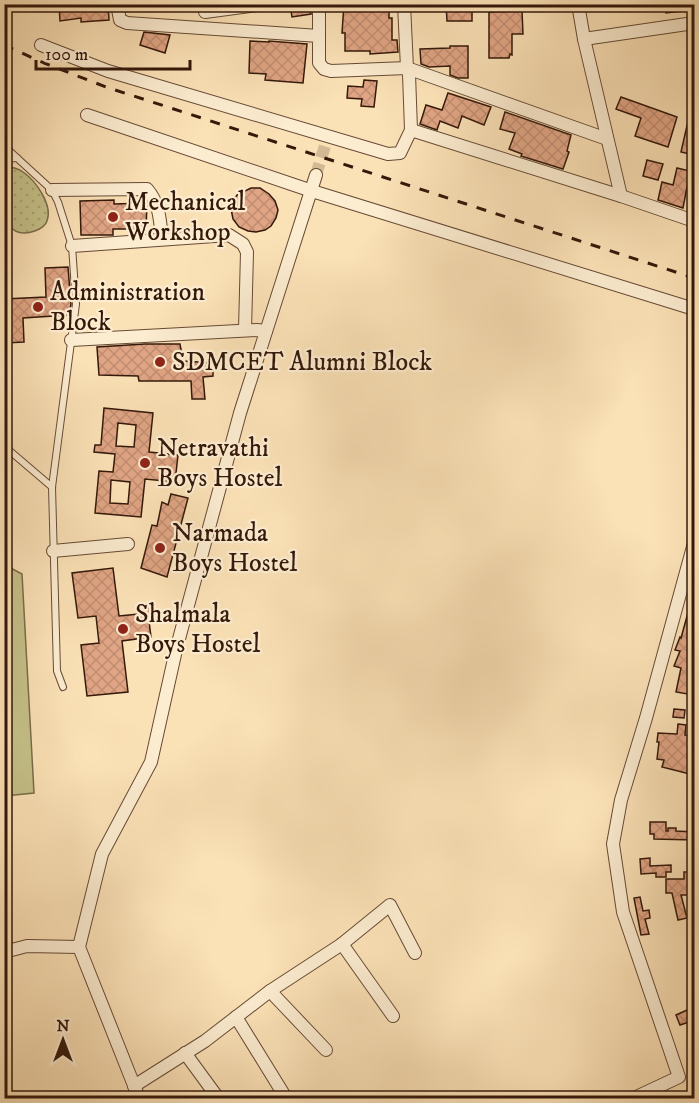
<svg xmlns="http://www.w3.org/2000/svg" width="699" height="1103" font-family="'IM FELL DW Pica',serif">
	<defs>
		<pattern id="park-dots" width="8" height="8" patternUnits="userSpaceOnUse" patternTransform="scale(1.5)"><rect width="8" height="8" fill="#c5c189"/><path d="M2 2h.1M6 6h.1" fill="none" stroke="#aaa575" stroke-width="1.8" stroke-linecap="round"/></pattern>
		<pattern id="building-cross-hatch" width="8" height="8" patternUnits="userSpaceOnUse" patternTransform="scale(1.5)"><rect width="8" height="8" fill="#e0a584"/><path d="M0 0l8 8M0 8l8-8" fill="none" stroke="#c18d71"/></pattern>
	</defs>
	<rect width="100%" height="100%" fill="#fbe1b6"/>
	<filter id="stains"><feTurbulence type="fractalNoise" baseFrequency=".00333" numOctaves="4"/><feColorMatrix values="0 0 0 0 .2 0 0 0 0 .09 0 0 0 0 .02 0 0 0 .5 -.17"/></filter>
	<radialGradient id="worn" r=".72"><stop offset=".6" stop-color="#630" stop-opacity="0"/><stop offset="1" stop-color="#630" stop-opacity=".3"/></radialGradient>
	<!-- park -->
	<path fill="url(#park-dots)" stroke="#7c6c4a" stroke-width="1.5" d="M5,167C12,167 18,168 23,172C36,181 53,205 47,221C44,230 27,235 18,232C11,230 6,221 4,214Z"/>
	<!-- pitch -->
	<path fill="#c5c189" stroke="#7c6c4a" stroke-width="1.5" d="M5,565L22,574L34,793L5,796Z"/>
	<!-- building -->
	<g fill="url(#building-cross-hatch)" stroke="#34180a" stroke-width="1.5" fill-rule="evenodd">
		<path d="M59,4H108L109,20L81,22V18L60,21Z"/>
		<path d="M290,4H311V14L292,17Z"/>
		<path d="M344,4H389V18H392V40H397L398,52L370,54V51H345V33H342Z"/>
		<path d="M446,4H472V21H447Z"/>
		<path d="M665,4H690V10L666,13Z"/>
		<path d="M522,11L523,34H512V55L510,54L509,58H489V12Z"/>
		<path d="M144,32L170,35L165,53L140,45Z"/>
		<path d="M250,41L269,42V41L307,44L303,83L265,80L266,74L249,73Z"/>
		<path d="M450,46H468V78H458L450,75V66L429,67L421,64L420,49L450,48Z"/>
		<path d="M364,80L377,81L374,107L361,106L362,99L347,98L348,86L363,87Z"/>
		<path d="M448,93L491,107L484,125L462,116L458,128L440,121L437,130L420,124L426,105L442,110Z"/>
		<path d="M621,97L677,117L668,147L635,136L641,118L616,109Z"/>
		<path d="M691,108H694V155L681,152Z"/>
		<path d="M505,112L571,135L567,151L569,152L563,169L521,156L522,154L509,149L515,133L500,129Z"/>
		<path d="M647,160L663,164L658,180L643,176Z"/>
		<path d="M677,168L690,171L683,208L658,200L662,182L673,185Z"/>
		<path d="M251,188H260L269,194L275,201L278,210L276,218L271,226L265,230L256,232L248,231L239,227L233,219L231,209L233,201L237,195Z"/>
		<path d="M114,200V204L147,203L146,229H113V235H81L80,201Z"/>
		<path d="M68,267L71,304L69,315L23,318L24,342L5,343L4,299L46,297L45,268Z"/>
		<path d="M145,344H180L183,361L213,363V376L203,377L205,399H192L191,381H139L138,376L99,375L97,347Z"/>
		<path d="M104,408L153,413L149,452L178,455L175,482L145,479L141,517L95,513L99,471L113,472L115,454L94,452L95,445H101ZM118,423L136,425L134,447L116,446ZM111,480L130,482L128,504L110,503Z"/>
		<path d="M171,494L188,498L167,577L141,568L152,525L157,526L162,502L168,505Z"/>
		<path d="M113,568L119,616L139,614L145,606L156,612L149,621L151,637L122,641L128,692L87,696L81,645L99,643L96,616L78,618L72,573Z"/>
		<path d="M692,598H694V688L693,695L676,692L681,668L674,666L680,651L675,650L680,637L681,638Z"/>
		<path d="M674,709L685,710L684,718L673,717Z"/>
		<path d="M678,724L686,725L685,735L694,736L690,774L662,767L664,760L657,759L659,742H657L658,733L677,734Z"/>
		<path d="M650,822H666V831H668V828H676V831L694,832V840L654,839V834H650Z"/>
		<path d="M650,858V866L671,865V872H666V877H656V873L641,874L640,859Z"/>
		<path d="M684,872H692L693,882H694V892H690V895H681L687,918L678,920L672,893H666V879H684Z"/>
		<path d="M640,897L643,911L649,910L650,918L645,919L649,934L641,935L634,898Z"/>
		<path d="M694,1007V1035L689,1022L680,1025L676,1015Z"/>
	</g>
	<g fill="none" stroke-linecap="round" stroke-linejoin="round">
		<!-- street-tunnel -->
		<path stroke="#d3b994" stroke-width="12" stroke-dasharray="12 6" stroke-linecap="butt" d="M316,175L328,136"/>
		<!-- lane casing -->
		<g stroke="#664a35" stroke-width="8">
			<g id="lane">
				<path d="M4,146L52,190L58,202L72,246L76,304L52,487L57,671L63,687"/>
				<path d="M4,159L17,158"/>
				<path d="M4,446L52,487"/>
			</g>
		</g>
		<!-- street casing -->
		<g stroke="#664a35" stroke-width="14">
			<g id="street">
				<path d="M117,4L120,20L127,23L319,36V63L324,69L331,71L407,68L607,139"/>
				<path d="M204,4L205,12L264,4"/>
				<path d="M578,4L584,39L621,196"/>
				<path d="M319,36V4"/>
				<path d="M584,39L694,23"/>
				<path d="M41,45L108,71L388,154L400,153L411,130L409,74L407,68L404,4"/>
				<path d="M87,115L312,191L694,309"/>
				<path d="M411,130L621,196L694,221"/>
				<path d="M52,190L147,189C160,204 160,221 162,239"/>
				<path d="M72,246L229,235L243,244L247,252L245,330"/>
				<path d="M71,340L257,330L266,331"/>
				<path d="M53,551L128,544"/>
				<path d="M342,944L393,1016"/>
				<path d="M4,952L27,946L79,947"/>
				<path d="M270,991L326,1050"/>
				<path d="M236,1017L286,1098"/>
				<path d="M185,1053L218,1098"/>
				<path d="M134,1086L205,1041L270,991L342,944L390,905L415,953"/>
				<path d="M139,1098L79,947L102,854L151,762L176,650L240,413L316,175"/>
				<path d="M634,1098L679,1077L623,912L613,844L621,800L646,718L694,543"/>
			</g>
		</g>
		<!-- lane -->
		<use href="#lane" stroke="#fcecd0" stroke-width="6"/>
		<!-- street -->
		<use href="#street" stroke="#fcecd0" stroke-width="12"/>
		<!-- rail -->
		<path stroke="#34180a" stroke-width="3" stroke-dasharray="10 10" stroke-linecap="butt" d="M4,45L44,63L106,87L694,278"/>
	</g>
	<!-- markers -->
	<g fill="#8f2418" stroke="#fcecd0" stroke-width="2">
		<circle cx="113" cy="217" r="6"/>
		<circle cx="38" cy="307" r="6"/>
		<circle cx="160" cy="362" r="6"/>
		<circle cx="145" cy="463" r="6"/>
		<circle cx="160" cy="548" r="6"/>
		<circle cx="123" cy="629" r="6"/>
	</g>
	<g text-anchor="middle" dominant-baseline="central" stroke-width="4.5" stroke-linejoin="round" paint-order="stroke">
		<!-- poi labels -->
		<g font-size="26" fill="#34180a" stroke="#fcecd0" text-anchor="start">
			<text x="125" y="202">Mechanical<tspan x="125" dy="30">Workshop</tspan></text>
			<text x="50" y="292">Administration<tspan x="50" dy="30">Block</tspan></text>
			<text x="172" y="362">SDMCET Alumni Block</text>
			<text x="157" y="448">Netravathi<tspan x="157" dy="30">Boys Hostel</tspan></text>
			<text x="172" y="533">Narmada<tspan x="172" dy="30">Boys Hostel</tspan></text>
			<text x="135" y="614">Shalmala<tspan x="135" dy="30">Boys Hostel</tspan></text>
		</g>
	</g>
	<!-- margin -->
	<rect width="699" height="1103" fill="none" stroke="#fbe1b6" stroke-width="24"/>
	<rect x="6" y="6" width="687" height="1091" fill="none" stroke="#34180a" stroke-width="3"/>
	<rect x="12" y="12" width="675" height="1079" fill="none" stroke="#34180a" stroke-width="1.5"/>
	<!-- north arrow -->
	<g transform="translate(63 1040)" stroke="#fcecd0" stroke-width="4.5" paint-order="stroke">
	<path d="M0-4.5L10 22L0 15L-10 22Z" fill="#34180a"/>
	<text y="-9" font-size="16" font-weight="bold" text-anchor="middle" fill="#34180a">N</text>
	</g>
	<!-- scale -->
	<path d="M36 60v9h154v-9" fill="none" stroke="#34180a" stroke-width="3"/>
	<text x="45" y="60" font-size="18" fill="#34180a" stroke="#fcecd0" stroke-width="4.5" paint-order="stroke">100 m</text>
	<rect width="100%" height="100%" filter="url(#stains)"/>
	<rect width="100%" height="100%" fill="url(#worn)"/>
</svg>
